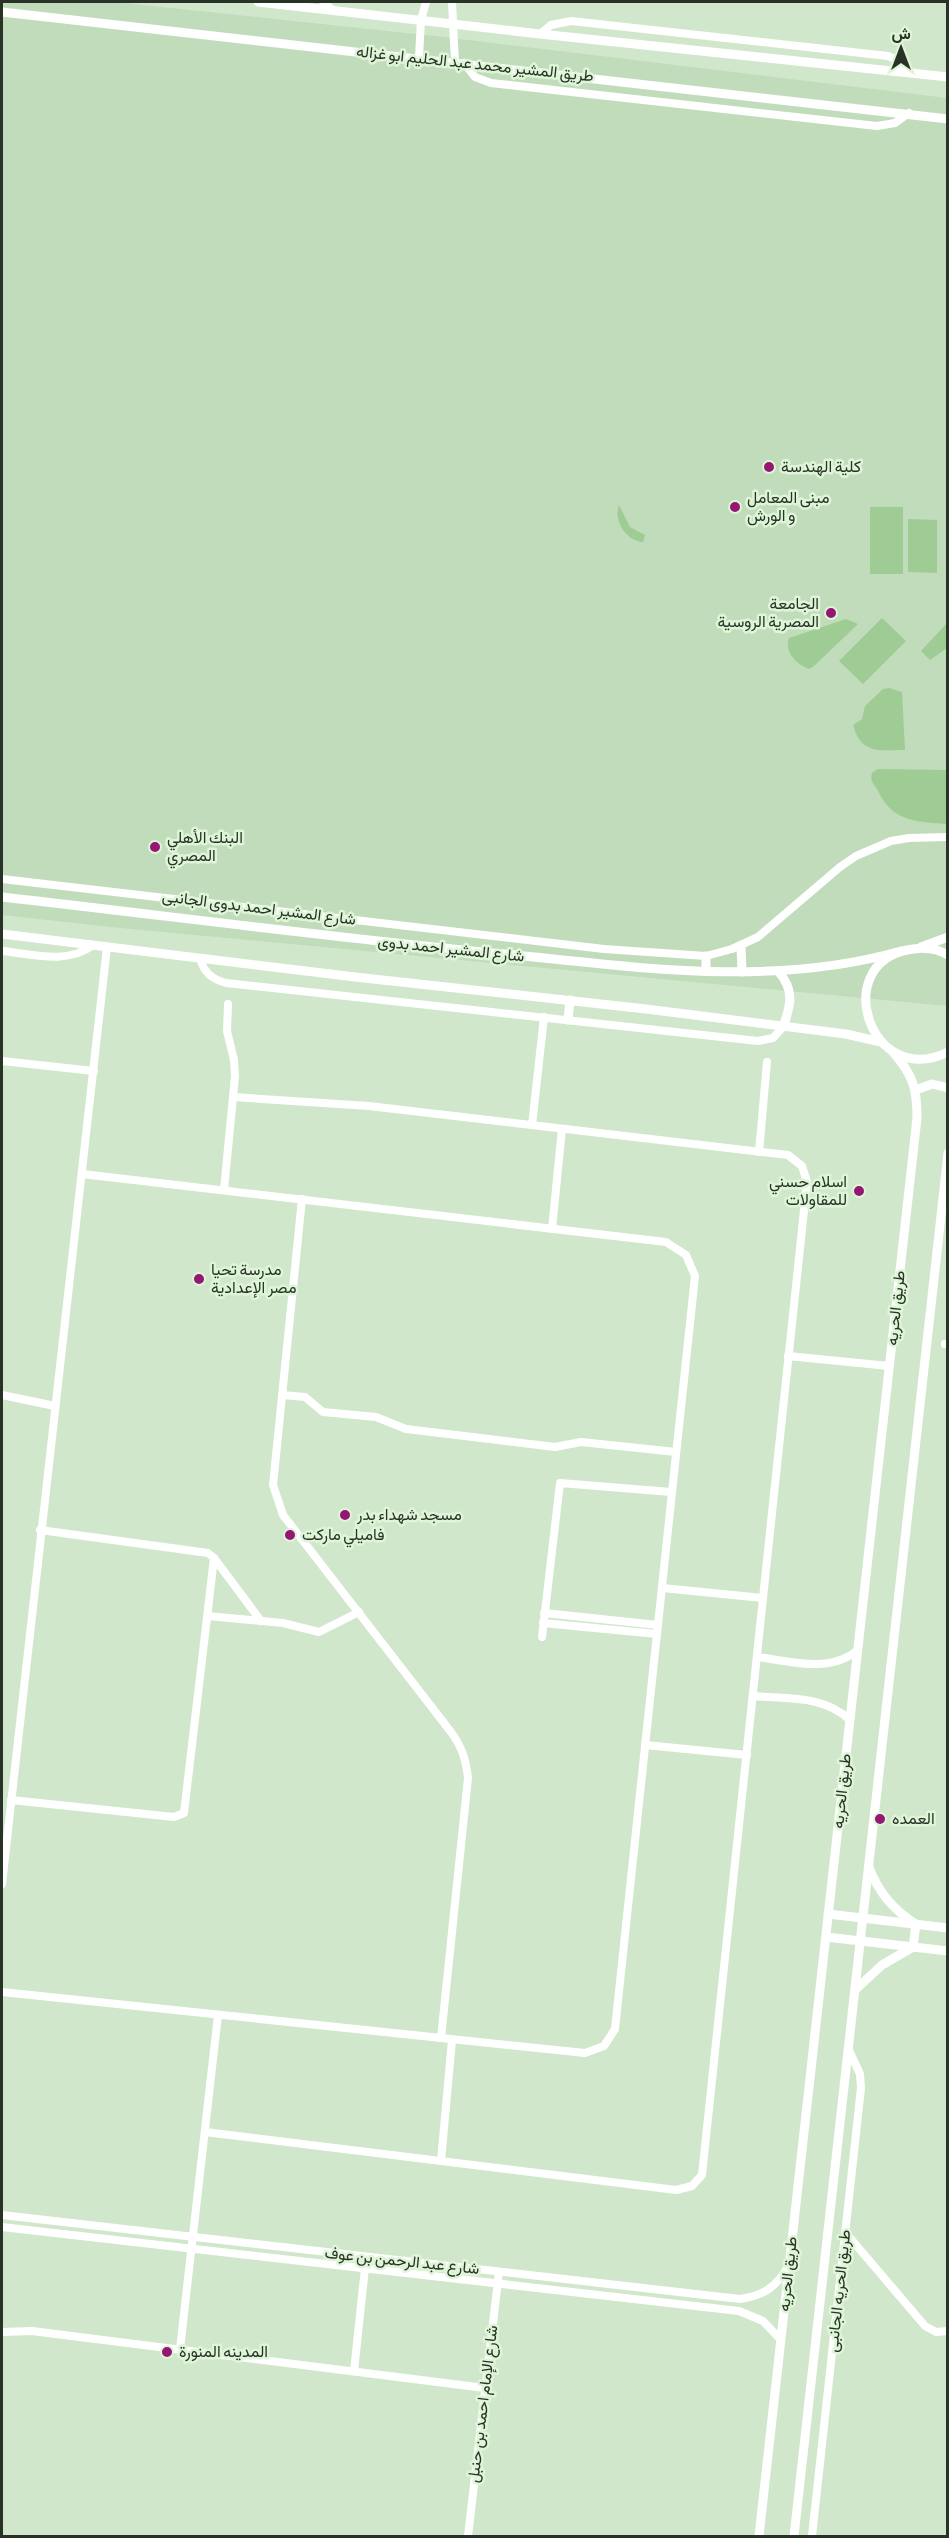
<svg xmlns="http://www.w3.org/2000/svg" width="949" height="2538" font-family="'Alegreya Sans',Vazirmatn,sans-serif">
	<rect width="100%" height="100%" fill="#d1e7cb"/>
	<!-- built -->
	<path fill="#c1dcba" d="M2,2H115L444,37L947,98V1006L110,927L2,915Z"/>
	<!-- green -->
	<g fill="#9fcc94">
		<path d="M619,505L630,527L645,535L643,542C626,541 613,520 619,505Z"/>
		<rect x="870" y="507" width="33" height="67"/>
		<path d="M908,519L937,520V573L908,572Z"/>
		<path d="M882,618L906,641L863,684L839,661Z"/>
		<path d="M846,619L858,624L814,666L809,669C797,665 784,652 789,638Z"/>
		<path d="M947,623V648L930,660L921,651Z"/>
		<path d="M889,688L902,692L905,750C880,750 861,755 853,725L862,719L865,706L883,689Z"/>
		<path d="M878,769L947,770V824C919,822 893,822 879,793C876,785 869,782 872,773Z"/>
	</g>
	<g fill="none" stroke-linecap="round" stroke-linejoin="round">
		<!-- minor -->
		<g stroke="#fff" stroke-width="8">
			<path d="M323,2L333,10"/>
			<path d="M452,2L455,62"/>
			<path d="M540,34L551,25L571,21L888,56L900,61L908,72"/>
			<path d="M419,57L421,20L426,2"/>
			<path d="M464,63L475,77L491,83L877,126L895,123L909,113"/>
			<path d="M2,879L604,949L706,956L732,949L758,937L840,867L856,856L891,841L909,838L948,837"/>
			<path d="M2,951C31,954 68,965 93,945"/>
			<path d="M200,958C204,973 212,979 226,983L758,1041L773,1038L783,1027"/>
			<path d="M2,1061L94,1071"/>
			<path d="M532,1125L544,1017"/>
			<path d="M759,1152L767,1062"/>
			<path d="M224,1190L235,1076L234,1060L227,1031L228,1004"/>
			<path d="M302,1199L273,1485L283,1515L451,1732C462,1747 466,1760 468,1778L441,2038"/>
			<path d="M552,1229L562,1129"/>
			<path d="M945,1344H948"/>
			<path d="M788,1356L889,1366"/>
			<path d="M2,1395L55,1406"/>
			<path d="M282,1395L305,1397L323,1412L376,1417L406,1429L555,1447L581,1442L676,1452"/>
			<path d="M40,1530L208,1553L214,1558L261,1621"/>
			<path d="M662,1588L763,1598"/>
			<path d="M544,1613L658,1625"/>
			<path d="M208,1616L283,1623L319,1632L359,1612"/>
			<path d="M543,1623L657,1634"/>
			<path d="M542,1637L560,1483L671,1492"/>
			<path d="M757,1657C791,1661 829,1674 858,1650"/>
			<path d="M753,1696C787,1699 824,1695 850,1720"/>
			<path d="M645,1745L747,1755"/>
			<path d="M11,1800L174,1817L184,1813L214,1558"/>
			<path d="M2,1884L107,947"/>
			<path d="M2,1992L585,2053L604,2046L615,2029L695,1276L686,1255L666,1242L82,1174"/>
			<path d="M205,2132L676,2190L692,2186L702,2175L807,1182L802,1166L788,1155L369,1106L233,1097"/>
			<path d="M441,2161L452,2040"/>
			<path d="M2,2215L740,2299C763,2296 776,2287 788,2267"/>
			<path d="M2,2227L739,2311L763,2321L781,2340"/>
			<path d="M845,2232L925,2326L936,2332L948,2331"/>
			<path d="M2,2332L32,2331L485,2388"/>
			<path d="M180,2349L218,2015"/>
			<path d="M354,2371L365,2268"/>
			<path d="M468,2536L499,2272"/>
			<path d="M812,2536L861,2088L860,2074L848,2048"/>
		</g>
		<!-- tertiary -->
		<g stroke="#fff" stroke-width="9">
			<path d="M258,2L540,34L948,77"/>
			<path d="M2,12L948,119"/>
			<path d="M2,897C169,916 336,938 504,954C636,967 771,988 901,951"/>
			<path d="M2,934L355,977L646,1009L846,1034L881,1042"/>
			<path d="M741,946L742,972"/>
			<path d="M921,947L948,937"/>
			<path d="M948,955C935,947 921,947 907,950C830,966 871,1090 948,1052"/>
			<path d="M706,956V971"/>
			<path d="M778,971C795,990 791,1005 783,1027"/>
			<path d="M568,1020L570,1000"/>
			<path d="M916,1090L932,1084L948,1088"/>
			<path d="M828,1914L948,1928"/>
			<path d="M826,1937L948,1951"/>
			<path d="M855,1990L882,1965L913,1947L916,1924C893,1910 878,1892 869,1867"/>
			<path d="M759,2536L917,1118C917,1088 913,1075 893,1052"/>
			<path d="M794,2536L948,1153"/>
		</g>
	</g>
	<!-- markers -->
	<g fill="#941772" stroke="#def5d8" stroke-width="2">
		<circle cx="769" cy="467" r="6"/>
		<circle cx="735" cy="507" r="6"/>
		<circle cx="831" cy="613" r="6"/>
		<circle cx="155" cy="847" r="6"/>
		<circle cx="859" cy="1191" r="6"/>
		<circle cx="199" cy="1279" r="6"/>
		<circle cx="345" cy="1515" r="6"/>
		<circle cx="290" cy="1535" r="6"/>
		<circle cx="880" cy="1819" r="6"/>
		<circle cx="167" cy="2352" r="6"/>
	</g>
	<g text-anchor="middle" dominant-baseline="central" stroke-width="5" stroke-linejoin="round" paint-order="stroke">
		<!-- street labels -->
		<g font-size="16" fill="#293227" stroke="#def5d8">
			<text transform="translate(475 64) rotate(6)">طريق المشير محمد عبد الحليم ابو غزاله</text>
			<text transform="translate(259 908) rotate(7)">شارع المشير احمد بدوى الجانبى</text>
			<text transform="translate(451 949) rotate(6)">شارع المشير احمد بدوى</text>
			<text transform="translate(896 1308) rotate(-84)">طريق الحريه</text>
			<text transform="translate(842 1791) rotate(-84)">طريق الحريه</text>
			<text transform="translate(402 2261) rotate(6)">شارع عبد الرحمن بن عوف</text>
			<text transform="translate(788 2274) rotate(-84)">طريق الحريه</text>
			<text transform="translate(839 2291) rotate(-84)">طريق الحريه الجانبى</text>
			<text transform="translate(483 2404) rotate(-83)">شارع الإمام احمد بن حنبل</text>
		</g>
		<!-- poi labels -->
		<g font-size="16" fill="#293227" stroke="#def5d8" text-anchor="start">
			<text x="781" y="467">كلية الهندسة</text>
			<text x="747" y="498">مبنى المعامل<tspan x="747" dy="18">و الورش</tspan></text>
			<text x="819" y="604" text-anchor="end">الجامعة<tspan x="819" dy="18">المصرية الروسية</tspan></text>
			<text x="167" y="838">البنك الأهلي<tspan x="167" dy="18">المصري</tspan></text>
			<text x="847" y="1182" text-anchor="end">اسلام حسني<tspan x="847" dy="18">للمقاولات</tspan></text>
			<text x="211" y="1270">مدرسة تحيا<tspan x="211" dy="18">مصر الإعدادية</tspan></text>
			<text x="357" y="1515">مسجد شهداء بدر</text>
			<text x="302" y="1535">فاميلي ماركت</text>
			<text x="892" y="1819">العمده</text>
			<text x="179" y="2352">المدينه المنورة</text>
		</g>
	</g>
	<!-- border -->
	<rect width="949" height="2538" fill="none" stroke="#293227" stroke-width="6"/>
	<!-- north arrow -->
	<g transform="translate(901 48)" stroke="#def5d8" stroke-width="4.5" paint-order="stroke">
	<path d="M0-4.5L10 22L0 15L-10 22Z" fill="#293227"/>
	<text y="-9" font-size="16" font-weight="bold" text-anchor="middle" fill="#293227">ش</text>
	</g>
</svg>
